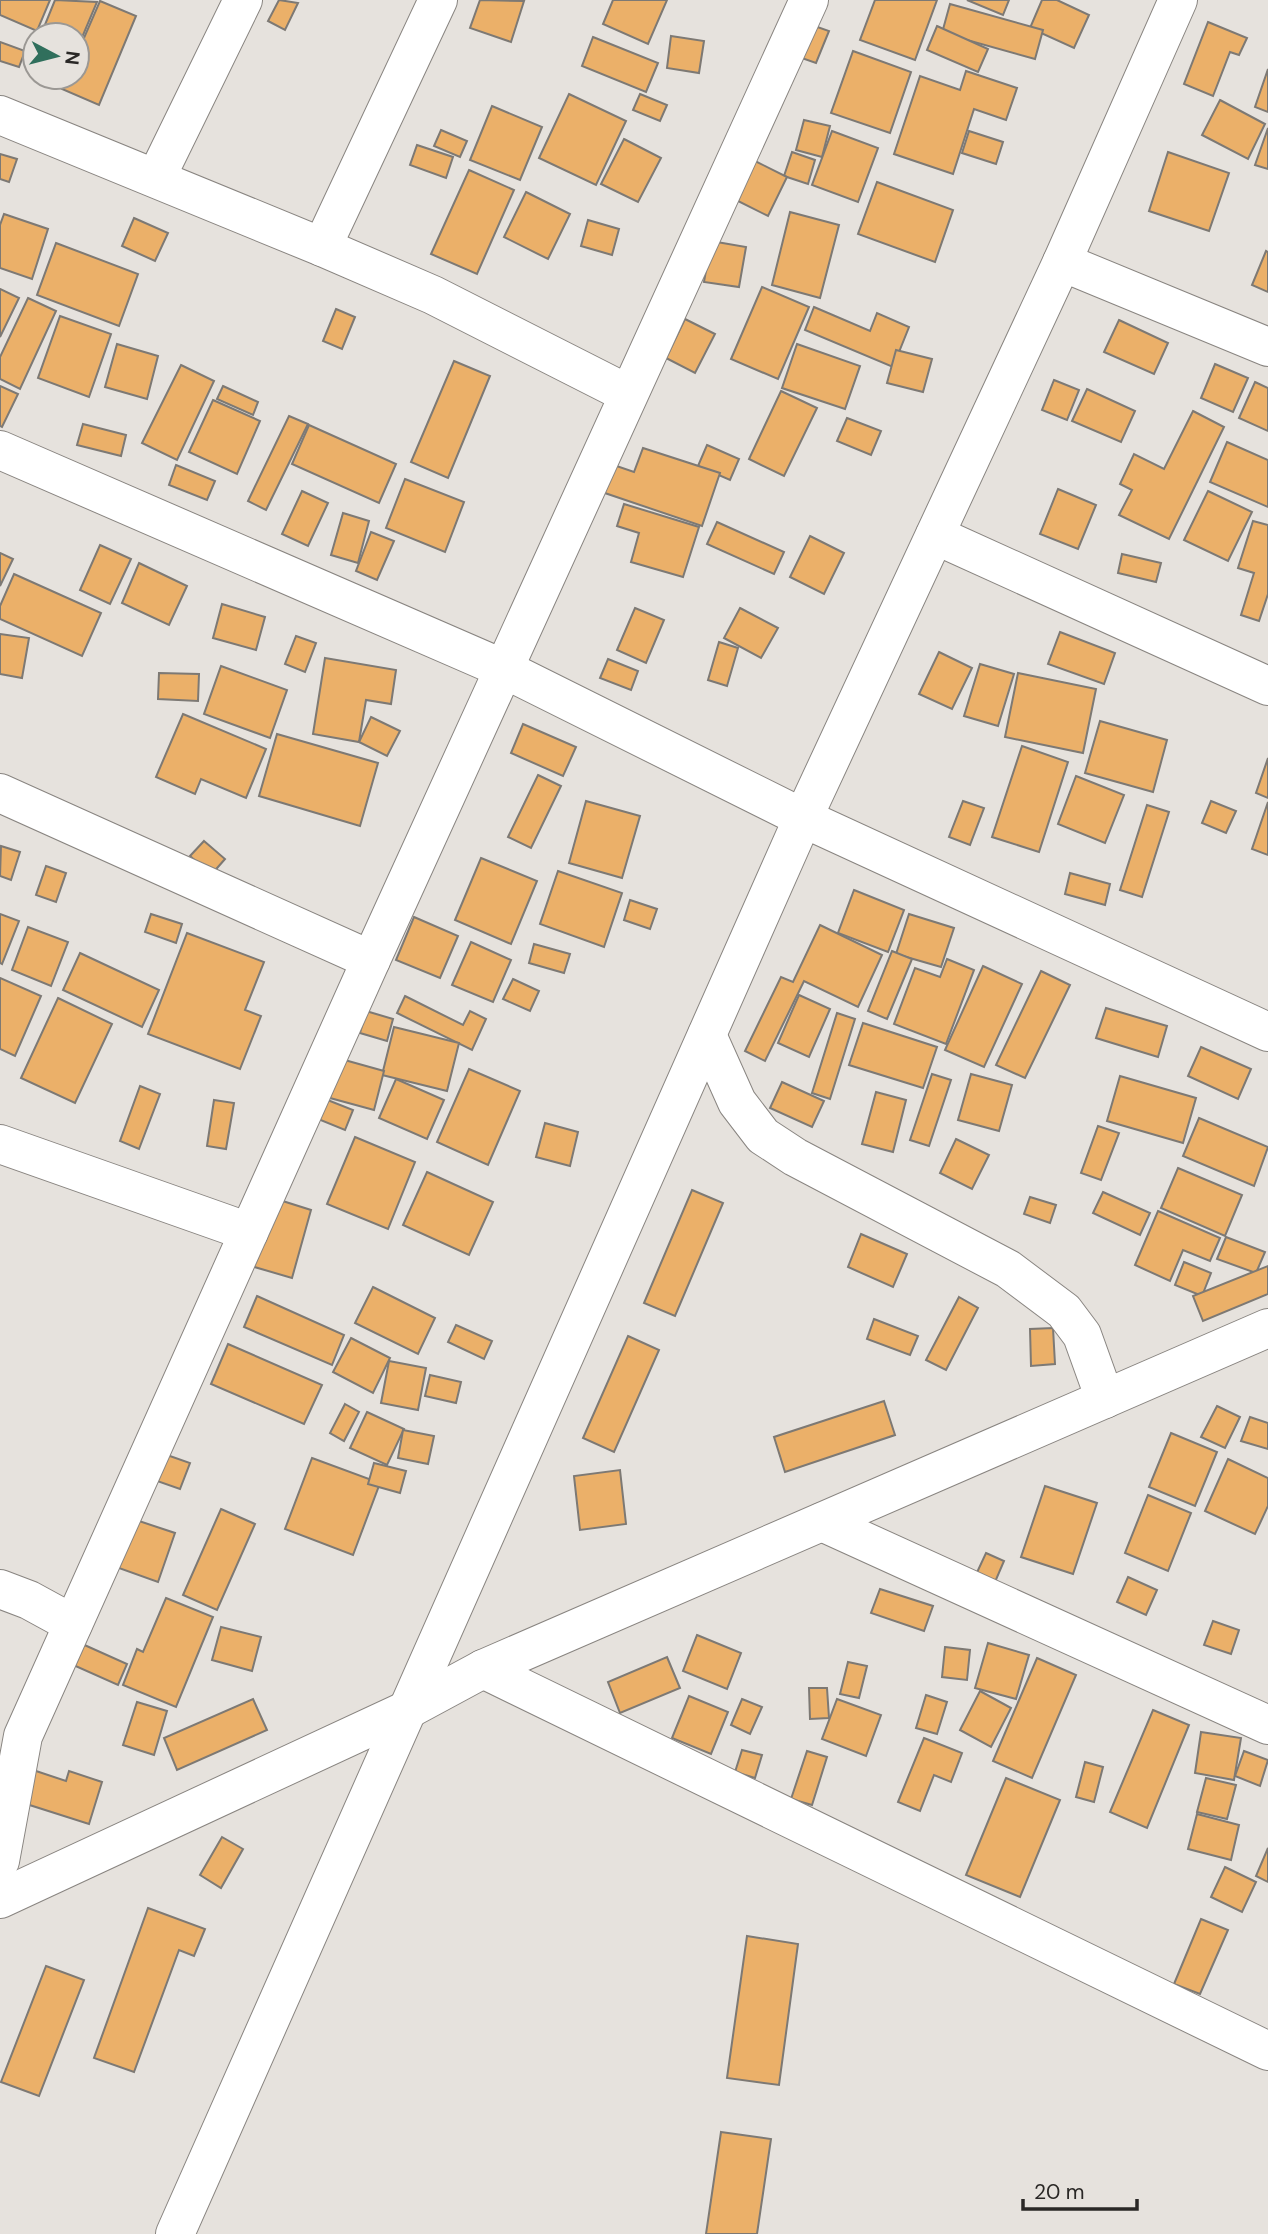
<svg xmlns="http://www.w3.org/2000/svg" width="1268" height="2234" font-family="'DM Sans',sans-serif">
	<rect width="100%" height="100%" fill="#e6e2dd"/>
	<!-- building -->
	<g fill="#ebb069" stroke="#7d7974" stroke-width="2">
		<path d="M0,0H50L37,31L0,15Z"/>
		<path d="M55,0L97,2L78,47L77,35L42,32Z"/>
		<path d="M279,0L298,3L285,30L268,21Z"/>
		<path d="M480,0L524,1L511,42L470,28Z"/>
		<path d="M613,0H667L648,44L603,24Z"/>
		<path d="M875,0H937L915,60L860,40Z"/>
		<path d="M967,0H1009L1003,15Z"/>
		<path d="M1042,0H1057L1089,15L1074,48L1030,28Z"/>
		<path d="M100,1L136,16L99,105L62,89L67,77H77V54Z"/>
		<path d="M950,4L1043,30L1035,59L942,33Z"/>
		<path d="M1208,22L1247,38L1239,55L1230,52L1213,96L1184,84Z"/>
		<path d="M806,23L829,31L816,63L793,55Z"/>
		<path d="M937,26L988,49L978,72L927,50Z"/>
		<path d="M671,36L704,41L699,73L667,68Z"/>
		<path d="M593,37L658,63L646,92L582,66Z"/>
		<path d="M0,42L25,51L19,67L0,61Z"/>
		<path d="M853,51L911,72L890,133L831,113Z"/>
		<path d="M1268,69V112L1255,107Z"/>
		<path d="M966,71L1017,88L1006,120L974,109L953,174L894,154L920,76L960,90Z"/>
		<path d="M569,94L626,121L596,185L539,158Z"/>
		<path d="M640,94L667,105L660,121L633,110Z"/>
		<path d="M1220,100L1265,124L1248,159L1202,135Z"/>
		<path d="M492,106L542,127L520,180L470,160Z"/>
		<path d="M804,120L830,126L822,157L796,150Z"/>
		<path d="M1268,128V169L1255,165Z"/>
		<path d="M441,130L467,141L460,157L434,146Z"/>
		<path d="M832,131L878,148L858,202L812,185Z"/>
		<path d="M969,131L1003,142L996,164L962,153Z"/>
		<path d="M624,139L661,158L638,202L601,184Z"/>
		<path d="M417,145L453,157L446,178L410,165Z"/>
		<path d="M792,152L815,160L808,184L784,176Z"/>
		<path d="M1168,152L1229,173L1209,231L1149,211Z"/>
		<path d="M0,154L17,159L9,182L0,179Z"/>
		<path d="M753,160L787,177L768,216L734,199Z"/>
		<path d="M469,170L514,190L477,274L431,254Z"/>
		<path d="M877,182L953,210L935,262L858,234Z"/>
		<path d="M526,192L570,214L548,259L504,237Z"/>
		<path d="M790,212L839,225L820,298L772,285Z"/>
		<path d="M4,214L48,229L32,279L0,268V225Z"/>
		<path d="M134,218L168,233L155,261L122,246Z"/>
		<path d="M588,220L619,229L612,255L581,246Z"/>
		<path d="M711,241L746,247L739,287L704,282Z"/>
		<path d="M56,243L138,274L119,326L37,295Z"/>
		<path d="M1266,251L1268,252V292L1252,285Z"/>
		<path d="M762,287L809,307L778,379L731,359Z"/>
		<path d="M0,289L19,298L0,337Z"/>
		<path d="M28,298L56,311L20,389L0,379V357Z"/>
		<path d="M814,307L870,331L877,313L909,327L893,367L805,330Z"/>
		<path d="M336,309L355,317L342,349L323,341Z"/>
		<path d="M60,316L111,334L89,397L38,378Z"/>
		<path d="M685,319L715,334L695,373L666,358Z"/>
		<path d="M1119,320L1168,343L1154,374L1104,352Z"/>
		<path d="M117,344L158,356L147,399L105,387Z"/>
		<path d="M797,344L860,366L845,409L782,388Z"/>
		<path d="M896,350L932,359L923,392L887,383Z"/>
		<path d="M454,361L490,376L448,478L411,462Z"/>
		<path d="M1215,364L1248,378L1233,412L1201,398Z"/>
		<path d="M181,365L214,381L177,460L142,443Z"/>
		<path d="M1054,380L1079,390L1067,420L1042,410Z"/>
		<path d="M1255,382L1268,388V431L1239,418Z"/>
		<path d="M0,386L18,394L2,427L0,426Z"/>
		<path d="M223,386L258,402L253,415L217,399Z"/>
		<path d="M1087,389L1135,411L1121,442L1072,421Z"/>
		<path d="M781,391L817,408L784,476L749,459Z"/>
		<path d="M213,400L260,421L237,474L189,452Z"/>
		<path d="M1193,411L1224,427L1169,539L1119,515L1132,490L1120,484L1134,454L1164,469Z"/>
		<path d="M289,416L308,424L266,510L248,501Z"/>
		<path d="M847,418L881,431L871,455L837,441Z"/>
		<path d="M83,424L126,435L121,456L77,445Z"/>
		<path d="M309,425L396,464L379,503L292,464Z"/>
		<path d="M1227,442L1268,460V507L1210,482Z"/>
		<path d="M707,445L739,459L730,480L698,466Z"/>
		<path d="M643,448L720,473L702,526L596,490L605,462L634,472Z"/>
		<path d="M176,465L215,481L207,500L169,485Z"/>
		<path d="M405,479L464,502L445,552L386,528Z"/>
		<path d="M1058,489L1096,505L1078,549L1040,534Z"/>
		<path d="M302,491L328,503L308,546L282,534Z"/>
		<path d="M1208,491L1252,512L1228,561L1184,540Z"/>
		<path d="M624,504L699,527L683,577L631,562L639,533L617,526Z"/>
		<path d="M343,513L369,521L358,563L331,555Z"/>
		<path d="M1253,521L1268,525V594L1259,621L1241,615L1254,573L1238,568Z"/>
		<path d="M717,522L784,552L774,574L707,544Z"/>
		<path d="M371,532L394,541L377,580L356,571Z"/>
		<path d="M810,536L844,553L824,594L790,577Z"/>
		<path d="M100,545L131,559L110,604L80,590Z"/>
		<path d="M0,553L13,559L0,586Z"/>
		<path d="M1122,554L1161,563L1156,582L1118,573Z"/>
		<path d="M139,563L187,586L169,625L122,603Z"/>
		<path d="M14,574L101,613L82,656L0,619V606Z"/>
		<path d="M222,604L265,617L256,650L213,638Z"/>
		<path d="M635,608L664,620L646,663L617,650Z"/>
		<path d="M740,608L778,628L761,658L724,638Z"/>
		<path d="M1060,632L1115,653L1104,684L1048,664Z"/>
		<path d="M0,634L29,638L22,678L0,674Z"/>
		<path d="M296,636L316,643L305,672L285,664Z"/>
		<path d="M719,642L738,648L727,686L708,680Z"/>
		<path d="M939,652L972,668L952,709L919,694Z"/>
		<path d="M325,658L396,670L391,704L366,700L359,742L313,734Z"/>
		<path d="M608,659L638,671L631,690L600,678Z"/>
		<path d="M980,664L1014,674L998,726L964,716Z"/>
		<path d="M221,666L287,690L270,738L204,714Z"/>
		<path d="M159,673L199,674L198,701L158,699Z"/>
		<path d="M1018,673L1096,689L1083,753L1005,737Z"/>
		<path d="M183,714L266,749L246,798L201,779L195,794L156,777Z"/>
		<path d="M371,717L400,731L387,756L359,742Z"/>
		<path d="M1100,721L1167,740L1153,792L1085,773Z"/>
		<path d="M523,724L576,747L563,776L511,753Z"/>
		<path d="M277,734L378,763L360,826L259,796Z"/>
		<path d="M1022,746L1068,762L1039,852L992,837Z"/>
		<path d="M1268,758V798L1256,793Z"/>
		<path d="M538,775L561,786L531,848L508,837Z"/>
		<path d="M1076,776L1124,795L1105,843L1058,824Z"/>
		<path d="M586,801L640,816L622,878L569,863Z"/>
		<path d="M963,801L984,808L970,845L949,837Z"/>
		<path d="M1211,801L1236,811L1226,833L1202,823Z"/>
		<path d="M1268,802V855L1252,849Z"/>
		<path d="M1147,805L1169,812L1142,897L1120,890Z"/>
		<path d="M204,841L225,859L211,875L190,856Z"/>
		<path d="M1,846L20,852L11,880L0,876Z"/>
		<path d="M481,858L537,881L511,944L455,920Z"/>
		<path d="M46,866L66,873L56,902L36,895Z"/>
		<path d="M558,871L622,893L604,947L540,924Z"/>
		<path d="M1070,873L1110,884L1105,905L1065,894Z"/>
		<path d="M854,890L904,910L888,952L838,933Z"/>
		<path d="M630,900L657,909L650,929L624,920Z"/>
		<path d="M0,914L19,921L2,964L0,963Z"/>
		<path d="M151,914L182,924L176,943L145,932Z"/>
		<path d="M909,914L954,928L941,967L896,954Z"/>
		<path d="M414,917L458,936L440,978L396,960Z"/>
		<path d="M820,925L882,955L858,1007L804,981L765,1061L745,1051L781,977L793,982Z"/>
		<path d="M28,927L68,942L51,986L12,970Z"/>
		<path d="M187,933L264,962L245,1010L261,1016L240,1069L148,1034Z"/>
		<path d="M471,942L511,960L493,1002L452,985Z"/>
		<path d="M534,944L570,954L564,973L529,963Z"/>
		<path d="M892,951L912,959L887,1019L868,1011Z"/>
		<path d="M80,953L159,990L142,1027L63,990Z"/>
		<path d="M947,959L974,970L946,1044L894,1024L915,968L940,977Z"/>
		<path d="M983,966L1022,984L984,1067L945,1050Z"/>
		<path d="M1041,971L1070,985L1025,1078L996,1065Z"/>
		<path d="M0,978L41,996L15,1056L0,1049Z"/>
		<path d="M513,979L539,991L530,1011L503,999Z"/>
		<path d="M799,995L830,1009L809,1057L778,1043Z"/>
		<path d="M405,996L463,1025L470,1011L486,1019L472,1050L397,1013Z"/>
		<path d="M58,998L112,1024L75,1103L21,1078Z"/>
		<path d="M1106,1008L1167,1026L1158,1057L1096,1038Z"/>
		<path d="M366,1011L393,1019L387,1041L360,1033Z"/>
		<path d="M837,1013L855,1019L830,1099L812,1093Z"/>
		<path d="M863,1023L937,1047L923,1088L849,1065Z"/>
		<path d="M394,1027L459,1043L447,1091L382,1075Z"/>
		<path d="M1201,1047L1251,1069L1238,1099L1188,1076Z"/>
		<path d="M341,1059L384,1071L374,1110L330,1098Z"/>
		<path d="M469,1069L520,1091L488,1165L437,1142Z"/>
		<path d="M932,1074L951,1080L929,1146L910,1140Z"/>
		<path d="M971,1074L1012,1085L999,1131L958,1120Z"/>
		<path d="M1120,1076L1196,1098L1183,1143L1107,1121Z"/>
		<path d="M396,1079L444,1100L427,1139L379,1118Z"/>
		<path d="M782,1082L824,1101L812,1127L770,1108Z"/>
		<path d="M140,1086L160,1094L139,1149L120,1141Z"/>
		<path d="M876,1092L906,1100L893,1152L862,1144Z"/>
		<path d="M325,1099L353,1110L345,1130L318,1119Z"/>
		<path d="M214,1100L234,1103L226,1149L207,1146Z"/>
		<path d="M1199,1118L1268,1147L1254,1186L1183,1156Z"/>
		<path d="M545,1123L578,1132L570,1166L536,1157Z"/>
		<path d="M1098,1126L1119,1133L1101,1180L1081,1173Z"/>
		<path d="M355,1137L415,1162L388,1229L327,1204Z"/>
		<path d="M956,1139L989,1155L972,1189L940,1173Z"/>
		<path d="M1178,1168L1242,1195L1225,1236L1161,1208Z"/>
		<path d="M427,1172L493,1202L469,1255L403,1225Z"/>
		<path d="M692,1190L723,1203L675,1316L644,1303Z"/>
		<path d="M1103,1192L1150,1213L1140,1235L1093,1213Z"/>
		<path d="M270,1197L311,1210L292,1278L251,1266Z"/>
		<path d="M1030,1197L1056,1205L1050,1223L1024,1214Z"/>
		<path d="M1158,1211L1220,1238L1210,1261L1183,1250L1170,1281L1135,1265Z"/>
		<path d="M861,1234L907,1254L893,1287L848,1267Z"/>
		<path d="M1226,1237L1265,1252L1256,1273L1217,1259Z"/>
		<path d="M1184,1262L1211,1273L1202,1296L1175,1285Z"/>
		<path d="M1268,1266V1294L1203,1321L1193,1296Z"/>
		<path d="M373,1287L435,1318L418,1354L355,1323Z"/>
		<path d="M257,1296L344,1335L332,1365L244,1327Z"/>
		<path d="M959,1297L978,1308L946,1370L926,1360Z"/>
		<path d="M874,1319L918,1336L910,1355L867,1339Z"/>
		<path d="M456,1325L492,1341L484,1359L448,1342Z"/>
		<path d="M1053,1328L1055,1364L1031,1366L1030,1329Z"/>
		<path d="M628,1336L659,1350L614,1452L583,1438Z"/>
		<path d="M351,1338L390,1358L373,1393L333,1372Z"/>
		<path d="M228,1344L322,1385L304,1424L211,1384Z"/>
		<path d="M389,1361L426,1368L418,1410L381,1403Z"/>
		<path d="M430,1375L461,1382L456,1403L425,1396Z"/>
		<path d="M884,1401L895,1435L785,1472L774,1437Z"/>
		<path d="M345,1404L359,1412L344,1441L330,1433Z"/>
		<path d="M1217,1406L1240,1417L1225,1448L1201,1437Z"/>
		<path d="M367,1412L404,1429L387,1465L350,1448Z"/>
		<path d="M1250,1417L1268,1423V1449L1241,1441Z"/>
		<path d="M403,1430L434,1436L428,1464L398,1458Z"/>
		<path d="M1171,1433L1217,1452L1195,1506L1149,1487Z"/>
		<path d="M167,1455L190,1463L180,1489L157,1481Z"/>
		<path d="M312,1458L380,1483L353,1555L285,1529Z"/>
		<path d="M1228,1459L1268,1478V1506L1255,1534L1205,1511Z"/>
		<path d="M374,1463L406,1471L400,1493L368,1484Z"/>
		<path d="M620,1470L626,1524L580,1530L574,1476Z"/>
		<path d="M1045,1486L1097,1503L1073,1574L1021,1557Z"/>
		<path d="M1148,1495L1191,1513L1168,1571L1125,1553Z"/>
		<path d="M221,1509L255,1524L217,1610L183,1595Z"/>
		<path d="M118,1514L175,1533L158,1582L102,1562Z"/>
		<path d="M986,1553L1004,1561L992,1589L973,1581Z"/>
		<path d="M1128,1577L1157,1590L1146,1615L1117,1602Z"/>
		<path d="M880,1589L933,1606L924,1631L871,1613Z"/>
		<path d="M166,1598L213,1617L176,1707L123,1685L137,1649L143,1652Z"/>
		<path d="M1213,1621L1239,1630L1231,1654L1204,1645Z"/>
		<path d="M221,1627L261,1637L252,1671L212,1660Z"/>
		<path d="M697,1635L741,1653L727,1689L683,1671Z"/>
		<path d="M80,1643L127,1664L118,1685L71,1664Z"/>
		<path d="M988,1643L1029,1655L1016,1699L975,1688Z"/>
		<path d="M945,1647L970,1650L967,1680L942,1677Z"/>
		<path d="M667,1657L680,1688L620,1713L608,1682Z"/>
		<path d="M1037,1658L1076,1675L1032,1778L993,1761Z"/>
		<path d="M848,1662L867,1666L859,1698L840,1694Z"/>
		<path d="M809,1688H827L829,1718L810,1719Z"/>
		<path d="M980,1691L1011,1708L991,1747L960,1730Z"/>
		<path d="M926,1695L947,1702L937,1734L916,1728Z"/>
		<path d="M689,1696L728,1712L711,1754L672,1738Z"/>
		<path d="M253,1699L267,1730L177,1770L164,1738Z"/>
		<path d="M742,1699L762,1707L750,1734L731,1725Z"/>
		<path d="M837,1699L881,1715L866,1756L822,1739Z"/>
		<path d="M137,1702L167,1711L154,1755L123,1745Z"/>
		<path d="M1153,1710L1189,1725L1147,1828L1110,1812Z"/>
		<path d="M1201,1732L1241,1738L1234,1780L1195,1773Z"/>
		<path d="M924,1738L962,1753L951,1782L934,1775L920,1811L898,1802Z"/>
		<path d="M742,1750L762,1755L755,1778L735,1772Z"/>
		<path d="M807,1751L827,1757L812,1805L791,1799Z"/>
		<path d="M1244,1751L1268,1760L1260,1786L1235,1776Z"/>
		<path d="M1085,1762L1103,1767L1094,1802L1076,1797Z"/>
		<path d="M27,1768L66,1781L69,1771L102,1782L89,1824L17,1801Z"/>
		<path d="M1006,1778L1060,1800L1020,1897L966,1875Z"/>
		<path d="M1206,1778L1236,1785L1227,1819L1197,1812Z"/>
		<path d="M1197,1814L1239,1825L1231,1860L1188,1849Z"/>
		<path d="M222,1837L243,1849L221,1888L200,1875Z"/>
		<path d="M1268,1848V1882L1256,1876Z"/>
		<path d="M1225,1867L1256,1882L1242,1912L1211,1897Z"/>
		<path d="M148,1908L205,1929L194,1956L179,1950L134,2072L94,2058Z"/>
		<path d="M1201,1919L1228,1930L1200,1994L1174,1984Z"/>
		<path d="M747,1936L798,1944L779,2085L727,2078Z"/>
		<path d="M46,1966L84,1980L39,2096L1,2082Z"/>
		<path d="M721,2132L771,2139L757,2234H706Z"/>
	</g>
	<g fill="none" stroke-linecap="round" stroke-linejoin="round">
		<!-- minor casing -->
		<g stroke="#898581" stroke-width="40">
			<g id="minor">
				<path d="M0,115L322,247L433,295L628,394"/>
				<path d="M156,178L243,0"/>
				<path d="M322,247L438,0"/>
				<path d="M1062,262L1268,347"/>
				<path d="M0,450L504,669L803,818L1268,1032"/>
				<path d="M935,535L1268,686"/>
				<path d="M0,793L371,960"/>
				<path d="M707,1035L737,1102L763,1136L795,1157L1008,1269L1064,1311L1082,1335L1105,1399"/>
				<path d="M0,1144L249,1232"/>
				<path d="M822,1522L1268,1725"/>
				<path d="M0,1589L29,1600L73,1624"/>
				<path d="M483,1669L1268,2051"/>
				<path d="M0,1861L23,1736L371,960L809,0"/>
				<path d="M0,1899L407,1710L483,1669L1268,1328"/>
				<path d="M175,2234L803,818L1062,262L1178,0"/>
			</g>
		</g>
		<!-- minor -->
		<use href="#minor" stroke="#fff" stroke-width="38"/>
	</g>
	<!-- north arrow -->
	<g transform="translate(56 56) rotate(97)"><circle r="33" fill="#e6e2dd" stroke="#9b9894" stroke-width="2"/>
	<path d="M0-5L12 26L0 18L-12 26Z" fill="#306f5c"/>
	<text y="-10" font-size="19" font-weight="bold" text-anchor="middle" fill="#2a2826">N</text>
	</g>
	<!-- scale -->
	<path d="M1023 2199v10h114v-10" fill="none" stroke="#2a2826" stroke-width="3.5"/>
	<text x="1034" y="2199" font-size="21" fill="#2a2826" stroke="#e6e2dd" stroke-width="5" paint-order="stroke">20 m</text>
</svg>
